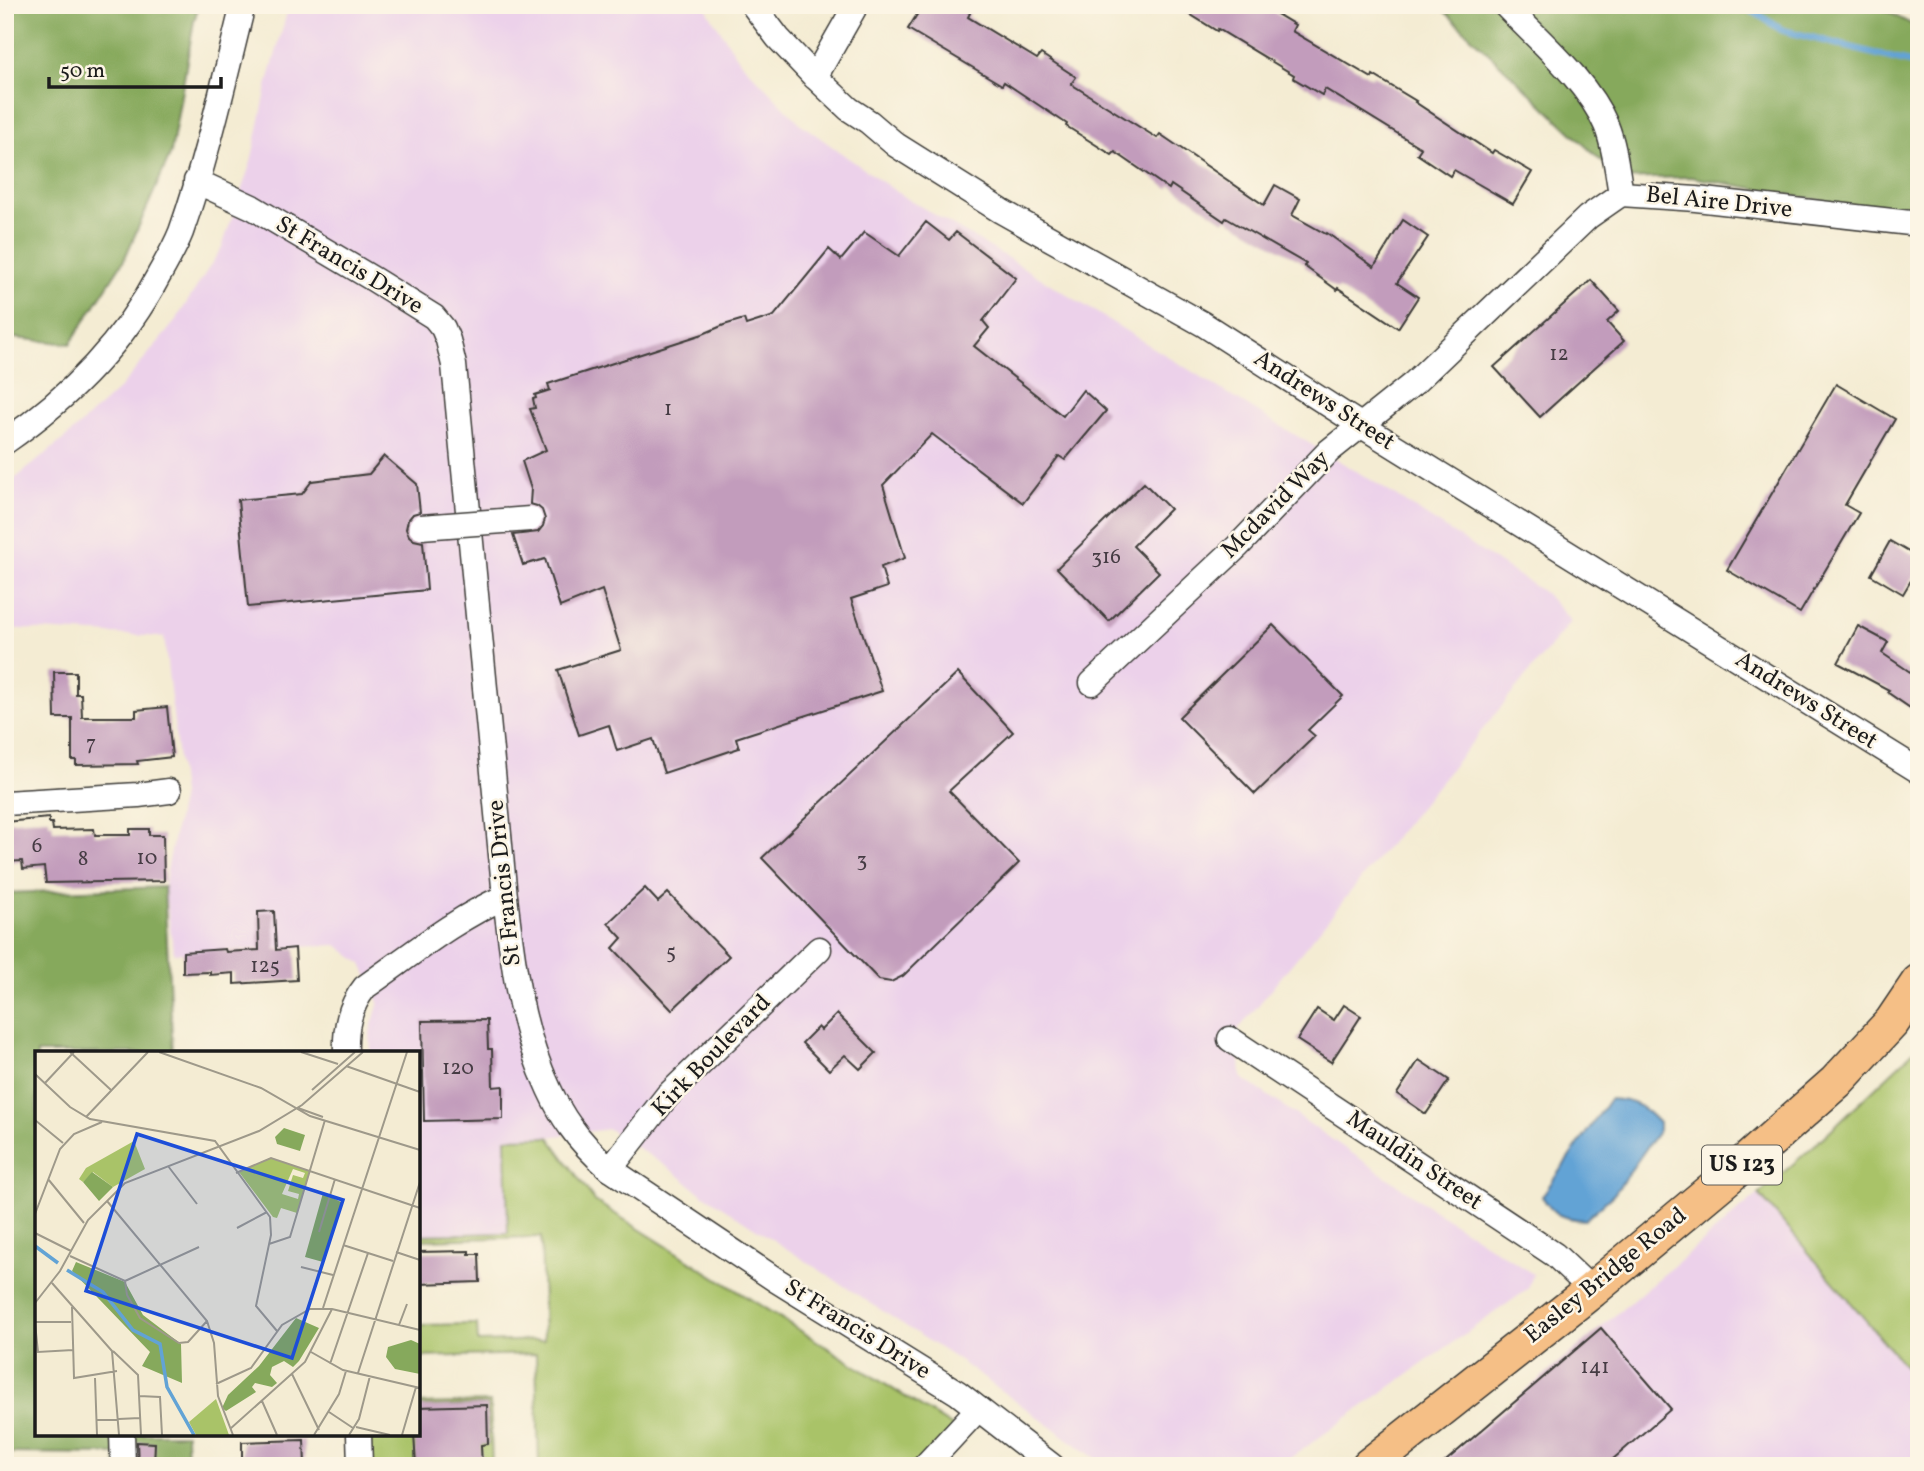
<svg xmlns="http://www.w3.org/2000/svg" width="1924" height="1471" font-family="Vollkorn,serif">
	<rect width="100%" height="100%" fill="#fcf5e5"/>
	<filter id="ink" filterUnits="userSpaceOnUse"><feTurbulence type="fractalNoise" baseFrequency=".0143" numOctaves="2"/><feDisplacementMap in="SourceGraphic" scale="14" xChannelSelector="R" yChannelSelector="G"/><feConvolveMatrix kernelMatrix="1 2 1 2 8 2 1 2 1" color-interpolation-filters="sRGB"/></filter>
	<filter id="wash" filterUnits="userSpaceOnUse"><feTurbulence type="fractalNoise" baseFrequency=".00686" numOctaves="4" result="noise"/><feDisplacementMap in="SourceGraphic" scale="28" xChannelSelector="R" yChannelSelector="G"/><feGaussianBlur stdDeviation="1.57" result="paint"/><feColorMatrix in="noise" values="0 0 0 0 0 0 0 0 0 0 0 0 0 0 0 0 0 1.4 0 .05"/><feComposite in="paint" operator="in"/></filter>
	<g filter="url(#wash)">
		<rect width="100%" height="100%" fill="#f4ecd3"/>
		<!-- built -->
		<g fill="#ecd1ea">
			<path d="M289,5H704L740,61L801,124L837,150L901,195L1003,255L1282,427L1371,480L1545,593L1571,621L1238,1030L1241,1077L1452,1222L1533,1274L1528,1289L1279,1466H1106L961,1362L698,1191L673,1171L609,1129L549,1137L507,1138L508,1233L418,1236V1053H371L370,1032L379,1002L362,964L337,945L174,953L164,887L182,794L164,637L5,628V487L70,434L121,387L174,323L222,247L251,162L268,82Z"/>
			<path d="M1759,1194L1919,1383V1466H1436Z"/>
		</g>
		<!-- green -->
		<g fill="#a9c368" stroke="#627042" stroke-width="2">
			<path d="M1919,1046V1383L1759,1194L1818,1142Z"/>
			<path d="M549,1137L595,1201L956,1429L916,1466H539L536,1354L418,1357V1325L477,1324L478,1342L544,1340L541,1237L418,1240V1235L508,1233L506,1138Z"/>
			<path d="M490,1402L492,1466H482V1456H473L472,1445L488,1444L487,1405L418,1407V1404Z"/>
			<path d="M355,1434H414L419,1457L415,1458L416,1466H355Z"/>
		</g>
		<!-- forest -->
		<g fill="#86a95c" stroke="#51623c" stroke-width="2">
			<path d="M5,5H199L194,21L171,153L124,260L70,344L5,337Z"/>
			<path d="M1438,5H1875L1919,28V218L1691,177L1620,179Z"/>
			<path d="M164,887L173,1053H37V1434H186L187,1466H117L116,1454L5,1453V893Z"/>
		</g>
		<!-- water -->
		<path fill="#62a3d5" stroke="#3f6078" stroke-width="2" d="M1610,1099C1634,1100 1643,1106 1659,1123V1130L1614,1194L1585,1220C1562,1218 1553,1216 1542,1196Z"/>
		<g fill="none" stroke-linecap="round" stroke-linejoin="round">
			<!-- stream -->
			<path stroke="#62a3d5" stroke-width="7" d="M1744,5L1782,30L1919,65"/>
		</g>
		<g id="blocks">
			<!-- building -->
			<g fill="#c29cbc">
				<path d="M923,5H957L970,13L968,17L1037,59L1041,54L1076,77L1071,84L1157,138L1160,134L1264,205L1275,185L1300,199L1292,215L1326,234L1327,233L1374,267L1403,220L1428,237L1397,283L1418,297L1398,328L1338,288L1337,290L1304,266L1306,264L1226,218L1224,221L1171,185L1169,189L1115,152L1112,155L1066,126L1067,124L1004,82L1002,85L908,29Z"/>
				<path d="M1175,5H1262L1295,25L1292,31L1372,78L1373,75L1416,101L1415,102L1492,153L1494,150L1532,172L1513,204L1454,170L1450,176L1417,154L1421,148L1325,89L1322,95L1293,78L1294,75L1218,29L1217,31Z"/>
				<path d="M926,222L949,240L956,232L1016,278L983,321L989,328L974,346L1063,416L1083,390L1106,411L1065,460L1059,456L1023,503L932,434L883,485L905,558L881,567L887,587L851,599L882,691L736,738L739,748L664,773L653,739L617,751L609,725L579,735L558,670L621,650L602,590L560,607L545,559L523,565L513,535L538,532L543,526L545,519L542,510L537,506L530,504L531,489L522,461L546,450L530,409L535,408L533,399L536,398L535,395L550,390L548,384L703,334L724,325L744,319L746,325L774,316L829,249L841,260L864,232L899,256Z"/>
				<path d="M1591,280L1619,311L1607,322L1624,341L1540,417L1494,367Z"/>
				<path d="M1836,384L1895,419L1845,505L1859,513L1800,613L1727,570Z"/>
				<path d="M384,456L417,484L420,512L413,514L408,520L406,529L409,536L414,540L423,542L427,590L248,607L238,500L302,494L312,481L369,474Z"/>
				<path d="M1144,483L1170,509L1133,546L1159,572L1109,621L1057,568Z"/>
				<path d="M1890,541L1919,558V567L1903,594L1871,575Z"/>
				<path d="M1273,625L1343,696L1308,730L1315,736L1255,794L1179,717Z"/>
				<path d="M1858,626L1888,642L1882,653L1919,678V714L1887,692L1889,690L1838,663Z"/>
				<path d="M54,672H76V694H81L82,717H136V710L167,707L172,757L137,761L138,764L76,765V760H72V718H55Z"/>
				<path d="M958,673L1013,732L949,791L1019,863L903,976L891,982L879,980L762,858Z"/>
				<path d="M49,818V823H52L53,830L94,829L95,835H130V829H149V835H163L164,881L46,883L44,867L23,869L22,861L5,862V822Z"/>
				<path d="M645,888L658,902L668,893L729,956L672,1010L613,948L622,938L608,923Z"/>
				<path d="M274,911L276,950L295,948L297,980L234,984V973L210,975V972L183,973V952L225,949L226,952L259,950L258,912Z"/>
				<path d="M1344,1005L1361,1016L1331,1062L1297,1040L1317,1009L1334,1020Z"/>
				<path d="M837,1014L876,1053L860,1069L845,1055L829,1070L802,1043L818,1027L821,1030Z"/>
				<path d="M487,1020L488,1049H492L493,1087L503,1086V1119L424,1121L422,1021Z"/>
				<path d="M1419,1060L1449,1080L1426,1114L1397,1094Z"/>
				<path d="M469,1251V1254H479L480,1282L418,1284V1252Z"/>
				<path d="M1601,1328L1671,1409L1605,1466H1440Z"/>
				<path d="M487,1405L488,1444L481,1445L482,1466H416L414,1434H418V1407Z"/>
				<path d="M304,1440L305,1466H251V1459H242V1442Z"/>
				<path d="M137,1442L155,1443L154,1466H138Z"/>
			</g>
		</g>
	</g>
	<g filter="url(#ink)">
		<use href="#blocks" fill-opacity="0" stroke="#3c3b37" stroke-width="2"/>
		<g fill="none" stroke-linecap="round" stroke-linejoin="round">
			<!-- minor casing -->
			<g stroke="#3c3b37" stroke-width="27">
				<g id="minor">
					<path d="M753,5L778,38L815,77L849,109L869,122L896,145L1001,211L1203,324L1362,426L1919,771"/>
					<path d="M1505,5C1539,41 1586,79 1606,125C1615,147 1617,171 1621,194"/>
					<path d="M815,77L856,5"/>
					<path d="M196,181L252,207L373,279L434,317L443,328L448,340L454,365L505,897C513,963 520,1028 549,1089C555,1102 561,1114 570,1126C581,1142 595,1156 610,1169L776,1280L958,1393L1052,1466"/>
					<path d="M1621,194L1696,199L1919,224"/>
					<path d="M5,442C69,398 123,343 159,275C167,261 175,247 181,232C207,158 224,81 243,5"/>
					<path d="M1092,683L1238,546L1329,451L1414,383L1588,217L1621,194"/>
					<path d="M5,803L138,795L169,791"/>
					<path d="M1230,1039L1555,1255L1592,1290"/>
					<path d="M346,1053C345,1028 349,1007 365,987C411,955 454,919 505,897"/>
					<path d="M610,1169L667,1096L819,949"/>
					<path d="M122,1434L123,1466"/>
					<path d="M359,1434L360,1466"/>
					<path d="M925,1466L978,1409"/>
				</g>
			</g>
			<!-- highway casing -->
			<g stroke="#3c3b37" stroke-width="38">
				<path id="highway" d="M1369,1466L1592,1290L1749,1159L1836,1082L1892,1022L1919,982"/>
			</g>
			<!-- minor -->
			<use href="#minor" stroke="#fff" stroke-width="24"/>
			<!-- highway -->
			<use href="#highway" stroke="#f5bf86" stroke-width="35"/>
			<!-- minor-bridge casing -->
			<g stroke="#3c3b37" stroke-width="27" stroke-linecap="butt">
				<path id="minor-bridge" d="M421,527L530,519"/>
			</g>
			<!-- minor-bridge -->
			<use href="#minor-bridge" stroke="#fff" stroke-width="24"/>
		</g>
	</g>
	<g text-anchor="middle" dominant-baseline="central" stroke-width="5" stroke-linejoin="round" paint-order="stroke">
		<!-- number labels -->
		<g font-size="21" fill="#463c44">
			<text x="1559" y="354">12</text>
			<text x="668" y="409">1</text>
			<text x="1106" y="557">316</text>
			<text x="91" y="744">7</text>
			<text x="37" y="846">6</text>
			<text x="147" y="858">10</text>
			<text x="83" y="859">8</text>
			<text x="862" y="860">3</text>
			<text x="671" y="952">5</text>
			<text x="265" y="966">125</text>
			<text x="458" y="1068">120</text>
			<text x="1595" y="1367">141</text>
		</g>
		<!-- shield labels -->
		<rect fill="#fcf5e5" stroke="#5f5d58" stroke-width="2" x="1702" y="1145.5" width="80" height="39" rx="5"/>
		<g font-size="23" font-weight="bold" fill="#1c1c1c">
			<text x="1742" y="1165">US 123</text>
		</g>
		<!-- street labels -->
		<g font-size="24" fill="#1c1c1c" stroke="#fcf5e5">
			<text transform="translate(1719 203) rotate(6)">Bel Aire Drive</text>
			<text transform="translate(349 266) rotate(31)">St Francis Drive</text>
			<text transform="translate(1324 401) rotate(33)">Andrews Street</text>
			<text transform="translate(1276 505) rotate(-45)">Mcdavid Way</text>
			<text transform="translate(1806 701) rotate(32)">Andrews Street</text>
			<text transform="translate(505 883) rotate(-96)">St Francis Drive</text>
			<text transform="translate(712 1056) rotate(-46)">Kirk Boulevard</text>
			<text transform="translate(1414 1161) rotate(34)">Mauldin Street</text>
			<text transform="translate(1606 1276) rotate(-39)">Easley Bridge Road</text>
			<text transform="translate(857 1330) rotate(32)">St Francis Drive</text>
		</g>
	</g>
	<!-- overview -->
	<g transform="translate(35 1051)">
		<rect width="385" height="385" fill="#f4ecd3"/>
		<path d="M99,90L110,118L78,136L58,121L48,131L44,128L51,117ZM235,107L275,120L262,162L246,157L242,167L238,166L204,121ZM258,118L270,122L268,127L258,124L253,140L264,143L263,148L247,143ZM181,348L194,384H161L154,371Z" fill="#a9c368" fill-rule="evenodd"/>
		<path d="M249,77L270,84L265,100L242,93L240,86ZM57,121L78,136L64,150L48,131ZM288,142L308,152L288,211L270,206ZM41,211L90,231L108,264L146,293L147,332L107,315L115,301L37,220ZM261,267L284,277L264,310L258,316L249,310L237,316L235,324L242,332L237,336L220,332L217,336L221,341L191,360L187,357L193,344L224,315ZM376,289L385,293V323L360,318L351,306L353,296Z" fill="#86a95c"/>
		<path fill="none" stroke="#62a3d5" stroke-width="3.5" d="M0,195L23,212M32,219L68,241L98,279L125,293L132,336L159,384"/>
		<path fill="none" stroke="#9e998a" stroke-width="2" d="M35,1L76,39M124,1L226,37L275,65L385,99M266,1L303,13M311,15L385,41M0,23L35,56L55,68L180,90L235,166L236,184L221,255L242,280M10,32L39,1M277,39L320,1M263,57L288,66M51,66L113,1M0,69L28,92M133,115L162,153M201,122L236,107L385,157M13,128L49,172M72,150L172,270L179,292L183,345L198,384M0,163L25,98L39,83L67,71M202,177L232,161M284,181L300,128M0,182L36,200M234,193L255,186L290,69M308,194L358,210M361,201L385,209M35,205L90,230M266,216L298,224M90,230L92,244L105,267L144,292L153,291L172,270M90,230L164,196M17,232L77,300L84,384M0,252L25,220L53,169L90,132L224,80L267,54L328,1M37,256L39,327L82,320M288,257L372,1M0,271H36M0,272L3,301L38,299M364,274L372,253M78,300L103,324L106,384M276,301L308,319L385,337M295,313L333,202M323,322L385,131M257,323L284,379M60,327L62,384M181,333L216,317L247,274L275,258H297L385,279M104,345L125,346L127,384M227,350L242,384M294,361L318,377M62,369L105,367M321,376L355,384M195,378L270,311L297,258M279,384L304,343L311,320M314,384L324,368L335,325M367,384L381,336"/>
		<path fill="#1d4ed8" fill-opacity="0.15" stroke="#1d4ed8" stroke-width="3.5" d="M102,83L308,149L257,307L51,240Z"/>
		<rect width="385" height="385" fill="none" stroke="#1c1c1c" stroke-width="3.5"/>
	</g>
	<!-- margin -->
	<rect width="1924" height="1471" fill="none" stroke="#fcf5e5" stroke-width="28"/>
	<!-- scale -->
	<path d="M49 77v10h172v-10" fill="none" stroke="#1c1c1c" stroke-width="3.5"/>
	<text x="60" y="77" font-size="21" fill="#1c1c1c" stroke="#fcf5e5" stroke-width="5" paint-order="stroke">50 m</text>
</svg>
